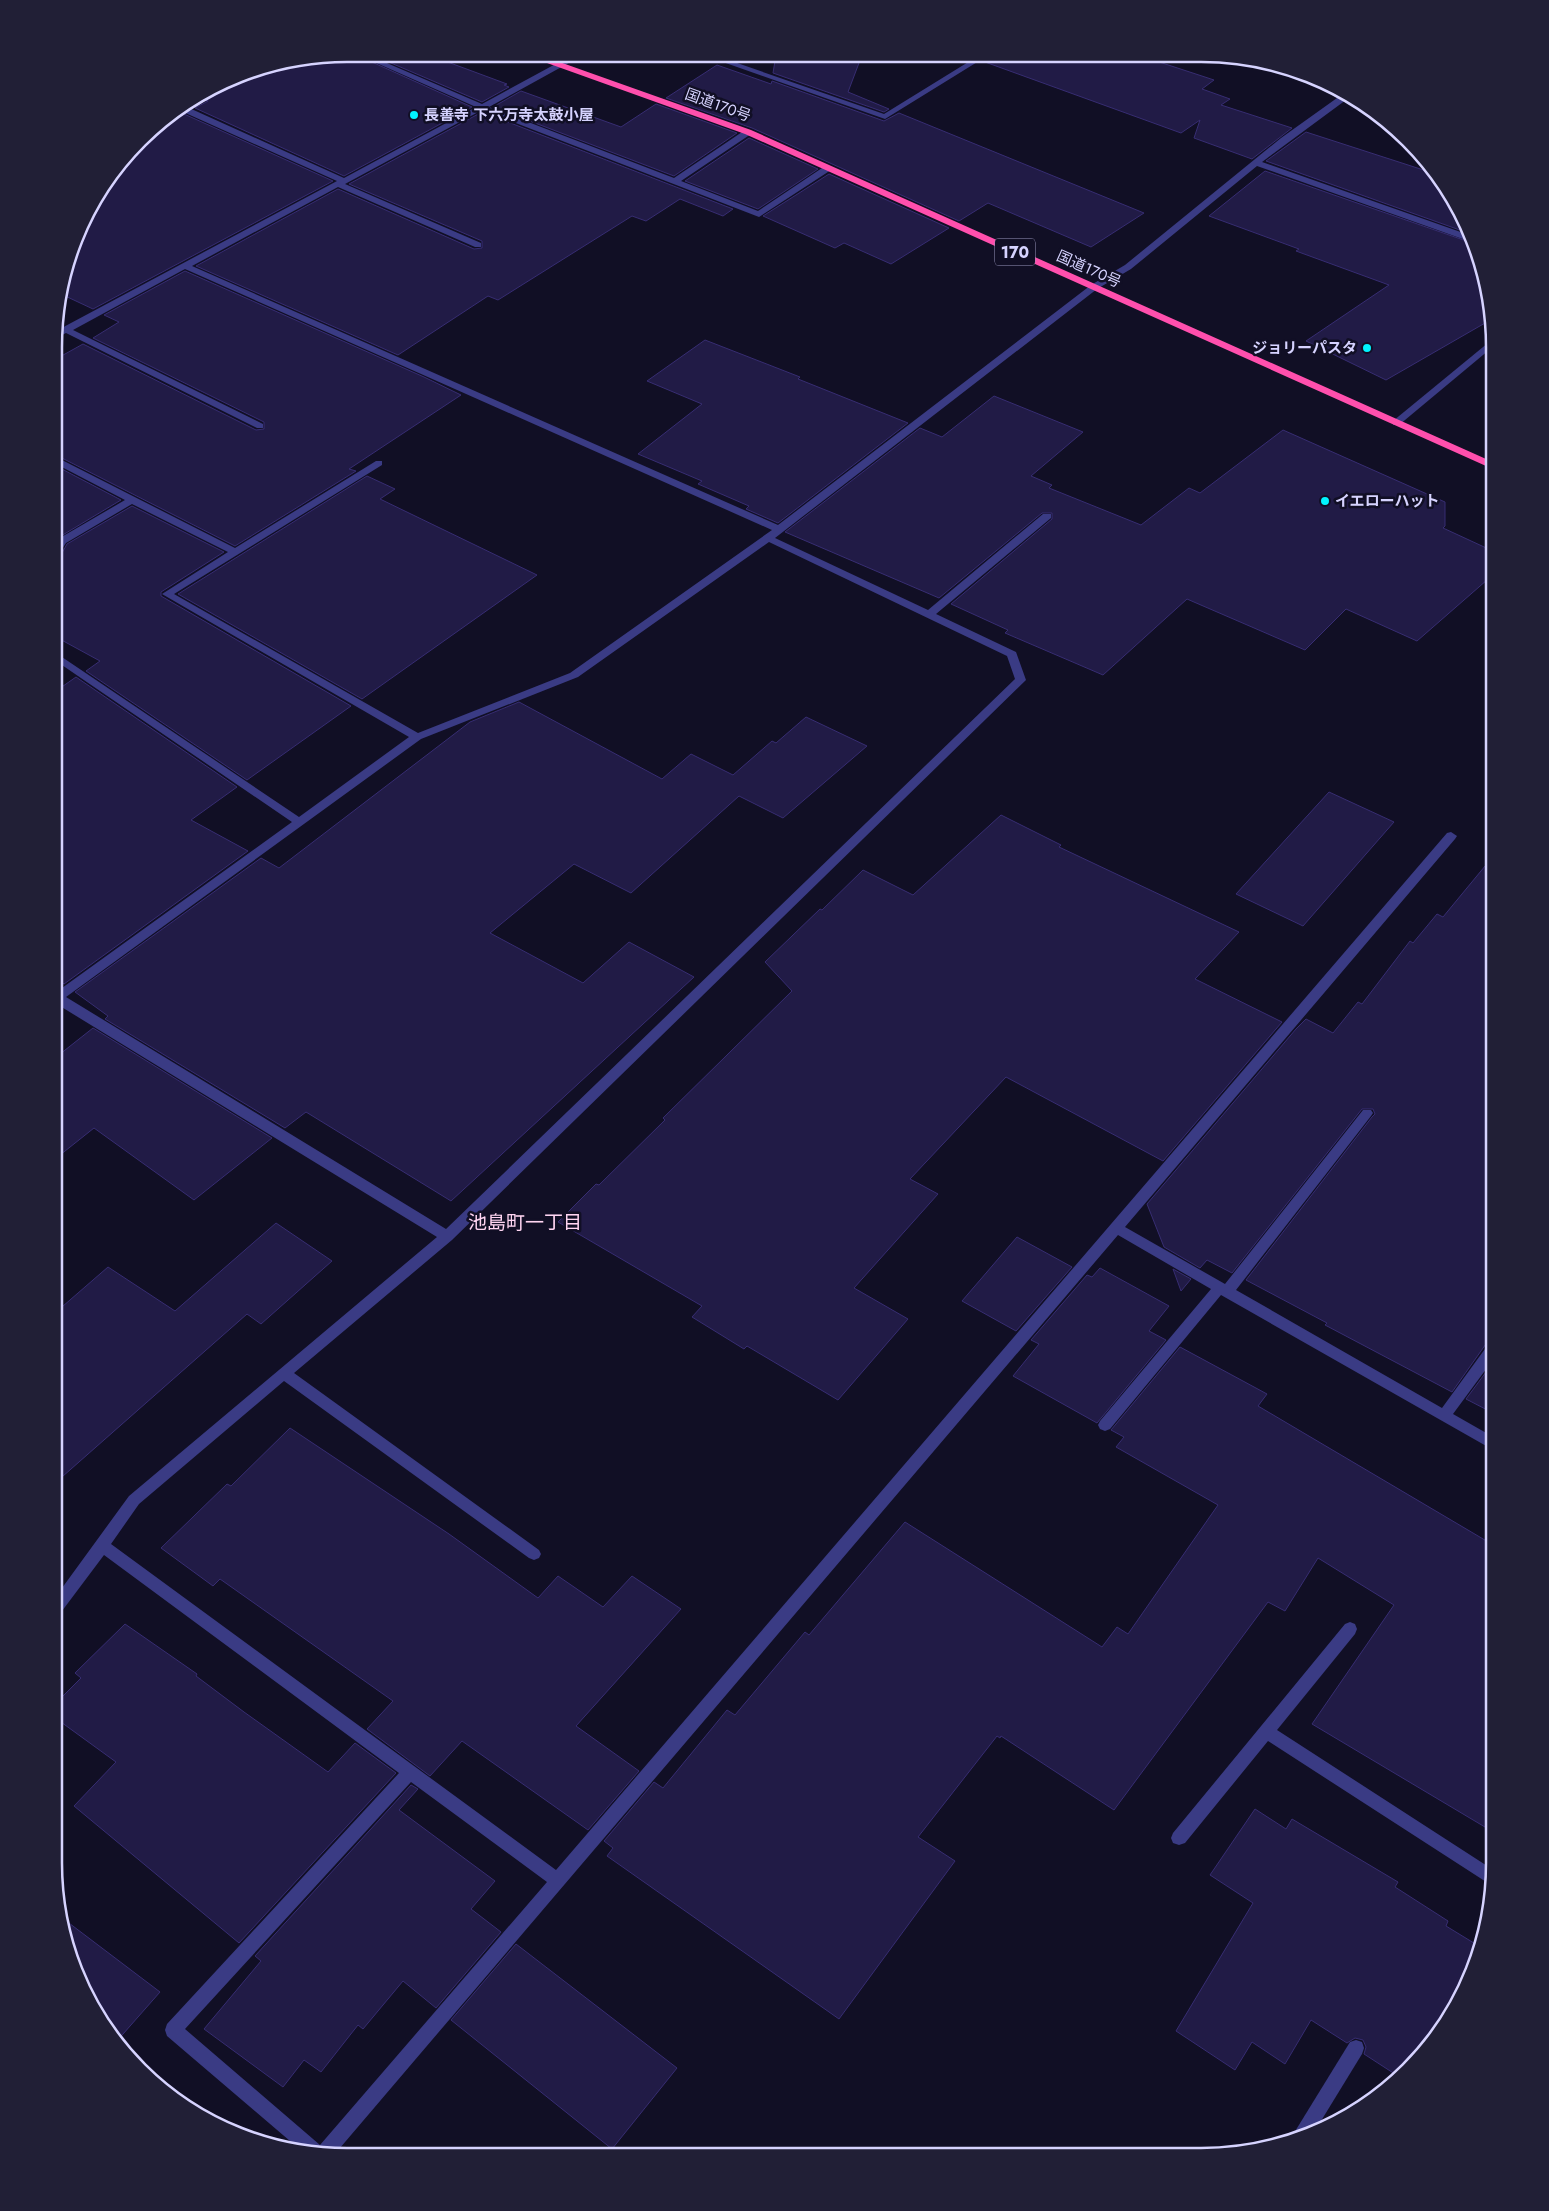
<svg xmlns="http://www.w3.org/2000/svg" width="1549" height="2211" font-family="Jost,'Noto Sans JP',sans-serif">
	<rect width="100%" height="100%" fill="#110f25"/>
	<!-- building -->
	<g fill="#211b46" stroke="#372d72">
		<path d="M347,54H354L472,107L344,176L195,108L208,101L202,99L253,69Z"/>
		<path d="M370,54H426L507,84L504,85L509,87L482,102Z"/>
		<path d="M776,55H862L848,92L889,109L884,112L773,73Z"/>
		<path d="M989,56H1141L1214,80L1202,89L1230,99L1221,105L1292,128L1252,159L1194,138L1200,120L1181,133L985,62Z"/>
		<path d="M717,65L771,84L772,81L884,121L899,113L1144,213L1091,247L988,203L959,221L752,128L666,98Z"/>
		<path d="M521,91L621,127L656,104L737,133L674,176L493,107Z"/>
		<path d="M482,112L733,209L723,216L680,199L646,221L632,216L498,300L488,296L398,355L196,266L338,189L474,249L482,248V241L349,184Z"/>
		<path d="M184,114L333,181L93,309L61,294L93,201L149,132Z"/>
		<path d="M1306,132L1439,175L1465,218L1471,234L1266,161Z"/>
		<path d="M749,138L818,169L758,209L685,181Z"/>
		<path d="M1265,171L1475,244L1485,272L1492,319L1386,380L1306,341L1389,285L1296,251L1299,249L1209,216Z"/>
		<path d="M829,174L949,228L891,264L844,243L835,248L763,216Z"/>
		<path d="M185,271L424,377L461,395L349,469L356,471L235,546L56,455V359L83,344L256,430L264,429V422L93,338L119,322L104,315Z"/>
		<path d="M705,340L800,377L798,379L908,423L778,523L746,509L749,506L698,484L702,481L638,454L702,404L647,381Z"/>
		<path d="M994,396L1083,432L1031,476L1052,485L1049,488L1141,525L1189,488L1200,493L1283,430L1445,502V526L1443,528L1495,552V573L1417,641L1346,609L1305,650L1187,599L1103,675L1005,633L1008,630L951,604L1052,519V513H1042L939,598L785,532L920,428L942,437Z"/>
		<path d="M56,466L121,500L56,539Z"/>
		<path d="M367,476L395,489L380,499L537,575L362,699L178,594Z"/>
		<path d="M132,506L224,552L161,592V596L351,706L247,780L86,671L100,661L56,637V555L62,553L67,544Z"/>
		<path d="M76,677L237,787L191,820L248,851L64,984L55,978L56,691Z"/>
		<path d="M519,702L662,779L691,754L733,775L772,741L776,743L806,717L867,746L783,818L739,796L631,893L574,864L490,933L583,983L629,942L694,977L451,1201L306,1112L285,1128L105,1019L108,1016L75,992L261,858L279,868L470,722Z"/>
		<path d="M1329,792L1394,822L1303,926L1236,894Z"/>
		<path d="M1001,815L1061,845L1059,847L1239,932L1195,979L1282,1022L1163,1161L1006,1077L910,1179L938,1194L854,1288L908,1319L838,1400L747,1346L744,1349L692,1317L702,1306L558,1222L596,1184L599,1185L665,1120L663,1118L792,991L765,962L820,909L822,910L863,870L913,895Z"/>
		<path d="M1495,854V1339L1488,1341L1452,1392L1325,1325L1327,1323L1246,1280L1372,1117L1375,1114L1373,1109H1362L1232,1273L1207,1260L1200,1268L1164,1247L1147,1204L1296,1029L1306,1019L1333,1033L1358,1002L1362,1004L1410,941L1413,943L1437,914L1443,917Z"/>
		<path d="M93,1028L272,1138L194,1200L94,1128L55,1159V1058Z"/>
		<path d="M276,1223L332,1261L261,1324L247,1314L54,1484L55,1313L108,1267L175,1311Z"/>
		<path d="M1017,1237L1072,1267L1016,1331L962,1301Z"/>
		<path d="M1100,1268L1169,1306L1149,1331L1166,1340L1097,1423L1013,1376L1039,1344L1031,1340L1087,1275L1092,1277Z"/>
		<path d="M1173,1269L1191,1279L1181,1291Z"/>
		<path d="M1180,1347L1267,1394L1258,1406L1495,1546V1833L1312,1724L1394,1605L1318,1558L1285,1611L1268,1602L1114,1810L1001,1736L1000,1738L997,1736L918,1837L955,1861L839,2019L607,1856L613,1848L604,1841L654,1782L663,1788L727,1710L735,1715L805,1632L809,1635L905,1522L1102,1647L1117,1627L1128,1634L1218,1505L1116,1447L1124,1437L1111,1430Z"/>
		<path d="M1495,1360V1414L1466,1399Z"/>
		<path d="M290,1428L449,1534L538,1598L558,1576L603,1607L632,1576L681,1609L576,1726L639,1771L588,1830L462,1741L430,1776L367,1729L393,1701L220,1579L213,1586L161,1548L227,1484L231,1486Z"/>
		<path d="M125,1624L197,1674L196,1676L244,1712L328,1772L355,1743L396,1773L239,1943L74,1806L116,1762L54,1717V1705L81,1678L75,1673Z"/>
		<path d="M411,1785L418,1789L399,1810L495,1881L471,1909L501,1932L436,2008L403,1981L363,2029L358,2025L321,2072L304,2060L283,2087L204,2029L261,1961L255,1956Z"/>
		<path d="M1255,1809L1286,1829L1292,1819L1398,1882L1395,1887L1448,1921L1446,1926L1482,1948L1480,1958L1446,2027L1401,2078L1364,2054L1366,2047L1363,2040L1355,2038L1347,2043L1311,2020L1285,2064L1252,2042L1235,2070L1176,2031L1253,1903L1210,1875Z"/>
		<path d="M61,1917L160,1992L116,2042L84,1993L64,1939Z"/>
		<path d="M516,1944L677,2068L612,2149L451,2020Z"/>
	</g>
	<g fill="none" stroke-linecap="round" stroke-linejoin="round">
		<!-- minor -->
		<g fill="#3a3b84" fill-rule="evenodd">
			<path d="M356,54H366L482,104L574,54H585L489,107L674,178L745,130H751V134L681,181L758,211L825,166H831V170L759,217L482,110L345,184L481,243V247H475L338,187L192,266L778,525L1091,285L1125,265L1281,138L1344,93L1350,97L1262,162L1472,236L1474,243L1257,166L1131,269L1097,289L775,538L928,610L1043,514H1051V518L936,614L1016,652L1026,680L452,1240L294,1373L539,1550L541,1554L539,1558L534,1560L529,1558L284,1381L139,1504L111,1544L556,1870L1447,833L1451,832L1457,836L1455,839L1125,1227L1225,1284L1363,1110H1371L1373,1113L1371,1116L1236,1290L1442,1408L1490,1342L1495,1341V1357L1453,1414L1495,1438V1451L1221,1295L1110,1429L1105,1431L1100,1429L1098,1425L1100,1421L1211,1289L1118,1235L334,2155L304,2153L167,2036L165,2030L167,2024L399,1773L104,1555L59,1615L54,1616V1599L129,1496L437,1237L55,1003V993L292,822L56,661V653L299,817L409,737L162,594L228,552L132,504L66,543L60,552L56,553V543L58,539L125,500L56,464V457L235,548L376,461H382V465L174,594L418,733L570,673L772,530L185,269L73,330L263,424V428H257L66,333L56,338V331L337,181L181,111L187,107L344,178L476,107ZM769,542L1007,656L1015,679L446,1229L66,997L421,739L578,677ZM411,1782L547,1882L320,2145L185,2029Z"/>
			<path d="M703,55H714L884,114L978,56H987L885,119Z"/>
			<path d="M1494,338L1495,345L1399,425H1393V421Z"/>
			<path d="M1350,1622L1355,1624L1357,1629L1355,1634L1277,1730L1495,1871L1494,1887L1268,1741L1185,1843L1179,1845L1173,1843L1171,1838L1173,1833L1345,1624Z"/>
			<path d="M1356,2040L1362,2042L1364,2048L1362,2054L1313,2134L1293,2142L1294,2133L1350,2042Z"/>
		</g>
		<!-- highway -->
		<path fill="#ff4fad" fill-rule="evenodd" d="M522,54H537L751,130L1495,463V470L745,134Z"/>
	</g>
	<!-- markers -->
	<g fill="#01f3fe" stroke="#110f25" stroke-width="2">
		<circle cx="414" cy="115" r="5"/>
		<circle cx="1367" cy="348" r="5"/>
		<circle cx="1325" cy="501" r="5"/>
	</g>
	<g text-anchor="middle" dominant-baseline="central" stroke-width="5" stroke-linejoin="round" paint-order="stroke">
		<!-- far-street labels -->
		<g font-size="15" fill="#d6d3ff" stroke="#110f25">
			<text transform="translate(718 105) rotate(20)">国道170号</text>
			<text transform="translate(1089 269) rotate(24)">国道170号</text>
		</g>
		<!-- far-poi labels -->
		<g font-size="15" font-weight="bold" fill="#d6d3ff" stroke="#110f25" text-anchor="start">
			<text x="424" y="115">長善寺 下六万寺太鼓小屋</text>
			<text x="1357" y="348" text-anchor="end">ジョリーパスタ</text>
			<text x="1335" y="501">イエローハット</text>
		</g>
		<!-- shield labels -->
		<rect fill="#110f25" stroke="#9b98be" stroke-width="1" x="995" y="238.5" width="40" height="27" rx="4"/>
		<g font-size="16" font-weight="bold" fill="#d6d3ff">
			<text x="1015" y="252">170</text>
		</g>
		<!-- neighbourhood labels -->
		<g font-size="19" fill="#ffd5f2" stroke="#110f25">
			<text x="525" y="1222">池島町一丁目</text>
		</g>
	</g>
	<!-- crop -->
	<path d="M0 0H1549V2211H0ZM347 62H1201A285 285 0 0 1 1486 347V1863A285 285 0 0 1 1201 2148H347A285 285 0 0 1 62 1863V347A285 285 0 0 1 347 62Z" fill="#211f36" fill-rule="evenodd"/>
	<path fill="none" stroke="#d6d3ff" stroke-width="2.5" d="M347 62H1201A285 285 0 0 1 1486 347V1863A285 285 0 0 1 1201 2148H347A285 285 0 0 1 62 1863V347A285 285 0 0 1 347 62Z"/>
</svg>
